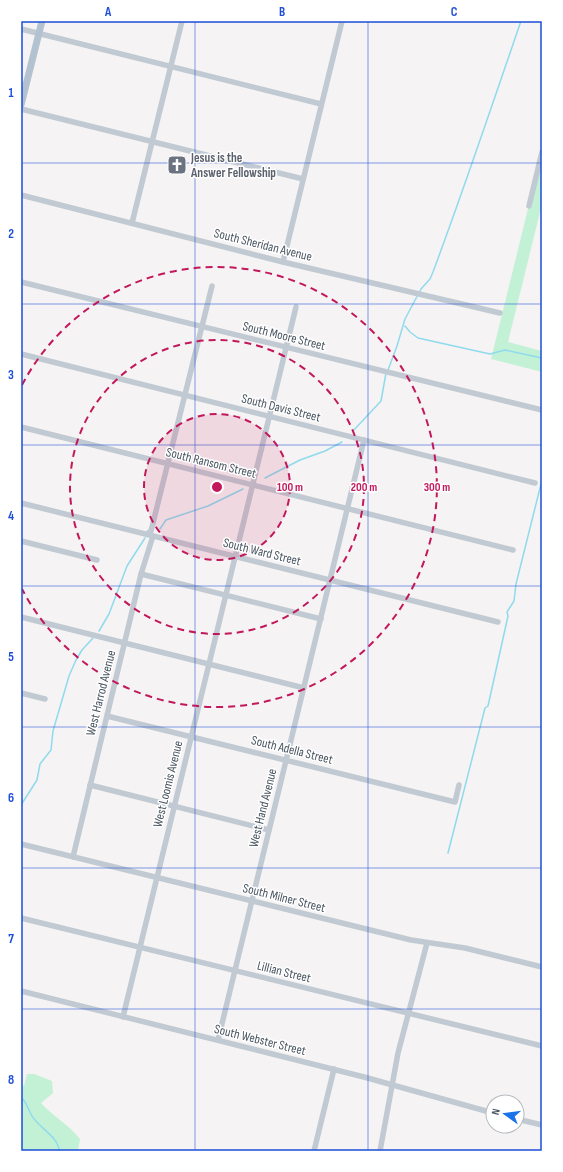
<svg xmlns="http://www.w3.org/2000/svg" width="563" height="1172" font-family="'Sofia Sans Condensed',sans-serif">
	<rect width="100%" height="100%" fill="#f5f3f3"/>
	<!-- green -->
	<g fill="#c3f1d5">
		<path d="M542,152V204L508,342L542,351V372L491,359Z"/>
		<path d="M27,1074H34L52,1081L53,1093L41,1103C53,1116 69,1125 80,1139L78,1151H21V1084L24,1086Z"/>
	</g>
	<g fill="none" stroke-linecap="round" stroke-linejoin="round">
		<!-- stream -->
		<g stroke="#90daee" stroke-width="1.5">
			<path d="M405,326L410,332L418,338L490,354L505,350L542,358"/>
			<path d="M388,370L397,346L405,319L421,289L430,279L433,272C464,189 492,105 521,21"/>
			<path d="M353,431L381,401L386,373"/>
			<path d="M265,478L300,460L325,451L342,442"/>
			<path d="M160,529L166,520L208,506L243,489"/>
			<path d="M99,631L109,614L127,566L145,538"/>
			<path d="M21,805L37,780L40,764L51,750L53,731L69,676L76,660L82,650L93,638"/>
			<path d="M448,853L485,708L488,706L508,616L507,612L514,601L516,584L542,480"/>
			<path d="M21,1097C27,1103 28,1109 32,1116C39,1128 59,1137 59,1151"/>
		</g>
		<!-- minor -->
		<g stroke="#c1cad2" stroke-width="5.5">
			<path d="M21,29L321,104"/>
			<path d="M21,109L303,179"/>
			<path d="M21,195L283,262L500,313"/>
			<path d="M529,206L542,152"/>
			<path d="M132,223L182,21"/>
			<path d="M283,262L342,21"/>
			<path d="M21,282L542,410"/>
			<path d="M21,354L535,483"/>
			<path d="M21,427L513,550"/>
			<path d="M21,503L498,622"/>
			<path d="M147,534L151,531L212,286"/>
			<path d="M21,541L97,560"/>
			<path d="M141,574L321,619"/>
			<path d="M21,617L304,688"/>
			<path d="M21,693L45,699"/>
			<path d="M107,716L455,802L459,785"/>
			<path d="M90,785L269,830"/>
			<path d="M21,844L411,940L465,948L542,967"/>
			<path d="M73,857L141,574L153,536"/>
			<path d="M21,918L542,1046"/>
			<path d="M21,991L364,1077L493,1113"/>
			<path d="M123,1017L296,307"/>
			<path d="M218,1040L364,440"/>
			<path d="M517,1119L542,1125"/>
			<path d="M314,1151L334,1069"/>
			<path d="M380,1151L398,1053L427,943"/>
		</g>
		<!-- major -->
		<path stroke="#b3c2d1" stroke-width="7" d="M21,105L42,21"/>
	</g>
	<!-- grid -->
	<path fill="none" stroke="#1d4ed8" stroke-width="1" stroke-opacity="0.55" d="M195,21V1151M368,21V1151M21,163H542M21,304H542M21,445H542M21,586H542M21,727H542M21,868H542M21,1009H542"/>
	<!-- distance rings -->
	<circle cx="217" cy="487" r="73" fill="#c2185b" fill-opacity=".12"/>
	<g fill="none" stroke="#c2185b" stroke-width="2" stroke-dasharray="7 5">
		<circle cx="217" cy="487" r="73"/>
		<circle cx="217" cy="487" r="147"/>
		<path d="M22 385A220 220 0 1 1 22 589"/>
	</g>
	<!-- icons -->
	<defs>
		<g id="church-square" transform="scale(1)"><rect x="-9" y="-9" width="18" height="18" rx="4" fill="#6b7280" stroke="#fff"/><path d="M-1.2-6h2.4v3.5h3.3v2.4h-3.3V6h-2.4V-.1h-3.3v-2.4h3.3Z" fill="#fff"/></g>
	</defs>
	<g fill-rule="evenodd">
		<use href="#church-square" x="177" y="165"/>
	</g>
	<g text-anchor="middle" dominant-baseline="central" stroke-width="3" stroke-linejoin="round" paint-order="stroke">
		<!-- worship labels -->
		<g font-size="13" font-weight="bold" fill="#5b616d" stroke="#fff" text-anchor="start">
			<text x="191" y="158">Jesus is the<tspan x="191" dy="15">Answer Fellowship</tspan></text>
		</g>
		<!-- street labels -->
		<g font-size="13" fill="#4a5661" stroke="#fff">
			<text transform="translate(263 245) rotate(14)">South Sheridan Avenue</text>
			<text transform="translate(284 336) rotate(14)">South Moore Street</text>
			<text transform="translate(281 408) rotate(14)">South Davis Street</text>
			<text transform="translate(211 463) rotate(14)">South Ransom Street</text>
			<text transform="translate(262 552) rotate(14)">South Ward Street</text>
			<text transform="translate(101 693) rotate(-76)">West Harrod Avenue</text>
			<text transform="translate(292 750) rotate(14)">South Adella Street</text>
			<text transform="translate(168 784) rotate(-76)">West Loomis Avenue</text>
			<text transform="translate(263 808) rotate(-76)">West Hand Avenue</text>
			<text transform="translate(284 898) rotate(14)">South Milner Street</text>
			<text transform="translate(284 972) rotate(14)">Lillian Street</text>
			<text transform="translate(260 1040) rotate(14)">South Webster Street</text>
		</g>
	</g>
	<circle cx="217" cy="487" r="6" fill="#c2185b" stroke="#fff" stroke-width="2"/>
	<g font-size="12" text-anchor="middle" font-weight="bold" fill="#c2185b" stroke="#fff" stroke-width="3" stroke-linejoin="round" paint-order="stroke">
		<text x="290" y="491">100 m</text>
		<text x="364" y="491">200 m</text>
		<text x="437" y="491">300 m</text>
	</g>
	<!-- border -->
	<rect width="563" height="1172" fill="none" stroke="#ffffff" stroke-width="44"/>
	<!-- north arrow -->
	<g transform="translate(505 1114) rotate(284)"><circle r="19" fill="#ffffff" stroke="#b7bbc0"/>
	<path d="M0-3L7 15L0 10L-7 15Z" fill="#1a73e8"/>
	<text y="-6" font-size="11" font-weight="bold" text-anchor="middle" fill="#4a5661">N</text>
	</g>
	<rect x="22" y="22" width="519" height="1128" fill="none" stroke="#1d4ed8" stroke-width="1.5"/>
	<g font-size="13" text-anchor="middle" font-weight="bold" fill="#1d4ed8">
		<text x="108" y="16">A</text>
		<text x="282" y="16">B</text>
		<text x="454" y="16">C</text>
		<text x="11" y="97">1</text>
		<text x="11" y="238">2</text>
		<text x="11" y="379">3</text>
		<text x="11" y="520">4</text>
		<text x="11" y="661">5</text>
		<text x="11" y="802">6</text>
		<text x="11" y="943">7</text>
		<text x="11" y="1084">8</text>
	</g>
</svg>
